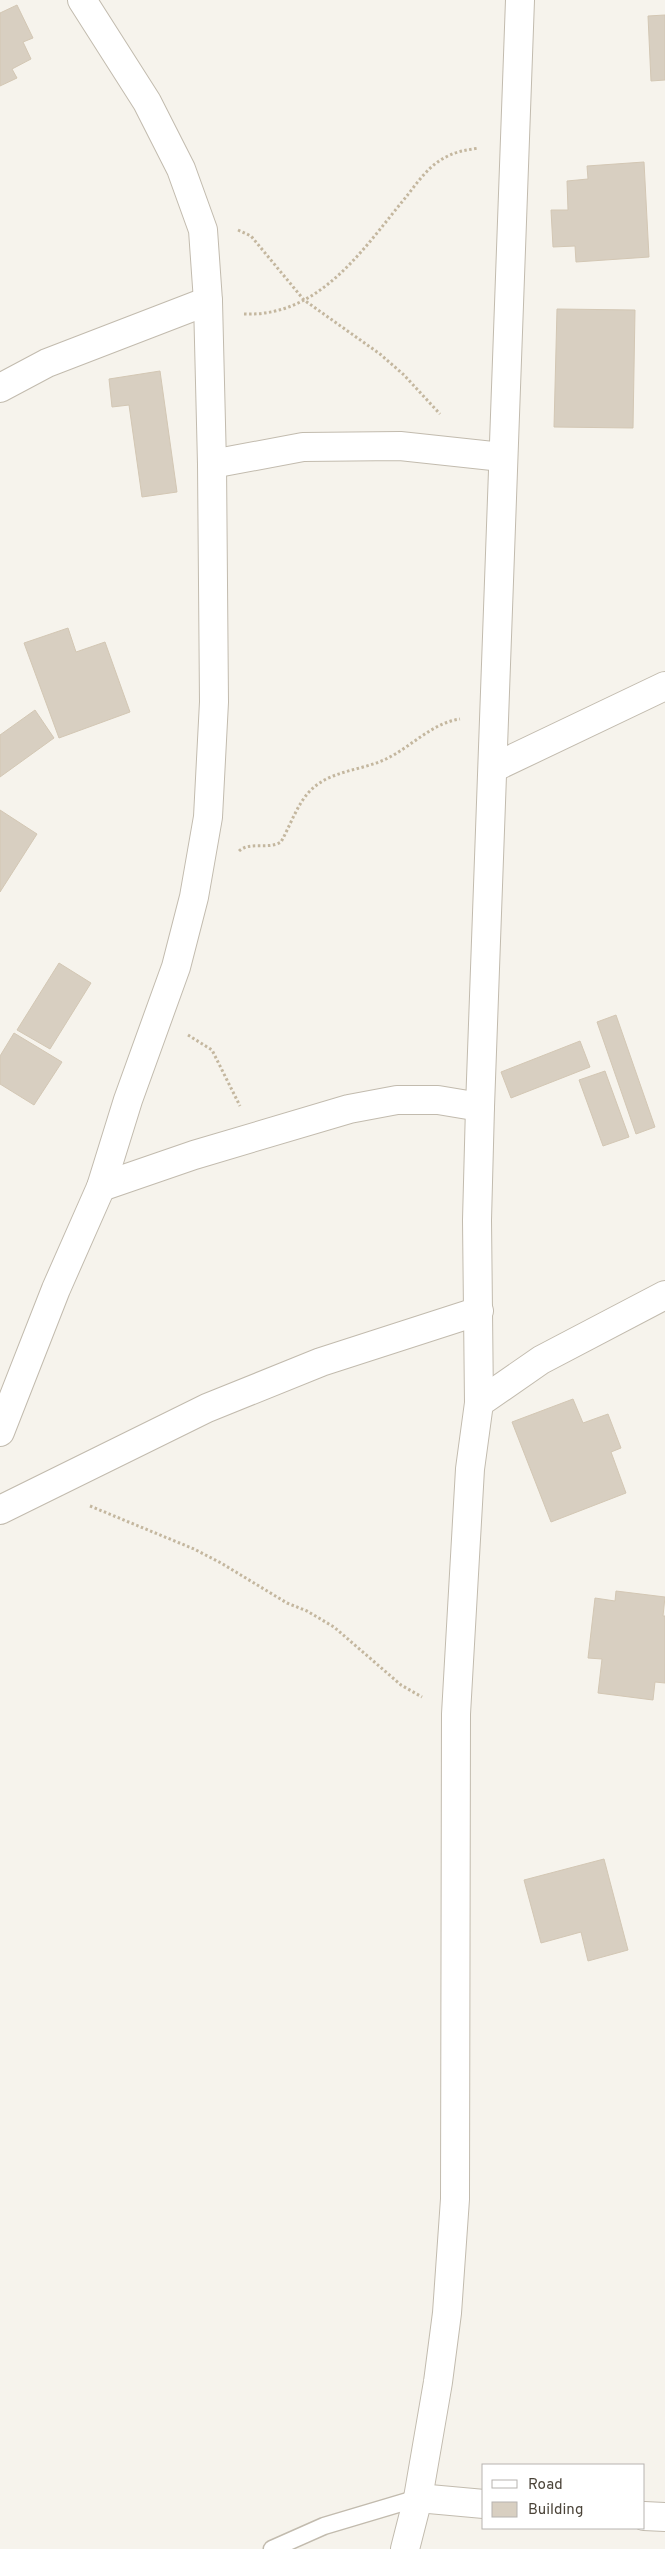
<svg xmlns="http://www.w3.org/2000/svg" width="665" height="2549" font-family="Overpass,sans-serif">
	<rect width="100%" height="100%" fill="#f6f3ec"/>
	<!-- building -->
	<g fill="#d8cfc1" stroke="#d3c7b4">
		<path d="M17,5L33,38L23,42L31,59L12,69L17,78L0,86V13Z"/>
		<path d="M665,15V80L651,81L648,16Z"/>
		<path d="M644,162L649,257L576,262L575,246L553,247L551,210H568L567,181L588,179L587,166Z"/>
		<path d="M557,309L635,310L633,428L554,427Z"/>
		<path d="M160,371L177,492L142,497L129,405L112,407L109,379Z"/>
		<path d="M68,628L76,652L105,642L130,712L59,738L24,643Z"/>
		<path d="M35,710L54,738L0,777V735Z"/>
		<path d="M0,810L37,834L0,892Z"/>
		<path d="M59,963L91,983L50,1049L17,1030Z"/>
		<path d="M616,1015L655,1127L636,1134L597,1022Z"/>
		<path d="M14,1033L62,1062L34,1105L0,1084V1056Z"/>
		<path d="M580,1041L590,1067L511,1098L501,1072Z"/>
		<path d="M605,1071L629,1137L603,1146L579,1080Z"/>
		<path d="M573,1399L583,1423L608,1414L621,1448L611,1452L626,1493L551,1522L512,1422Z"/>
		<path d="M616,1591L665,1597L663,1616H665V1683L655,1682L653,1700L598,1693L602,1659L588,1658L595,1598L615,1601Z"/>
		<path d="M604,1859L628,1950L588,1961L581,1932L541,1943L524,1880Z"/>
	</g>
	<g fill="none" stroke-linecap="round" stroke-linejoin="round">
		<!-- service casing -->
		<g stroke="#c2bbae" stroke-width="19">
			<path id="service" d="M272,2549L324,2526L418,2498"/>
		</g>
		<!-- minor casing -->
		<g stroke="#c2bbae" stroke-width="30">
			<g id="minor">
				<path d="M0,388L47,363L208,301"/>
				<path d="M212,464L303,447L400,446L502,457"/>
				<path d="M493,768L665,686"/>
				<path d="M101,1187L194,1155L349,1109L397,1100H438L480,1107"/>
				<path d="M479,1403L477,1220L480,1107L520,0"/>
				<path d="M0,1432L56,1289L101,1187L128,1100L176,967L194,897L208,817L214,702L212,464L208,301L203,230L181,169L147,102L82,0"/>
				<path d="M0,1510L207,1408L321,1362L479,1311"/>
				<path d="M418,2498L484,2504"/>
				<path d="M644,2516L665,2517"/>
				<path d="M405,2549L418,2498L438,2382L447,2313L455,2199L456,1714L470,1469L479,1403L541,1360L665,1295"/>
			</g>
		</g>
		<!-- path -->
		<g stroke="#c4b79f" stroke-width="3" stroke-dasharray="2.5 2.5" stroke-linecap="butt">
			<path d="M238,230L251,236L304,300L380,354L404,375L440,414"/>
			<path d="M244,314C320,317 363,249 406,197C417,183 429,165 446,157C457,151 467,150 479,148"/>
			<path d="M239,851C250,841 268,850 281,842C290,826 297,805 309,792C329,770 361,771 386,759C411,747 432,723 460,719"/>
			<path d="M188,1035L212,1050L240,1106"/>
			<path d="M90,1506L194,1549L221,1563L287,1603L307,1611L334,1627L401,1685L422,1697"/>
		</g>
		<!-- service -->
		<use href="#service" stroke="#fff" stroke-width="16"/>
		<!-- minor -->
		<use href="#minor" stroke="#fff" stroke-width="28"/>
	</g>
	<!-- legend -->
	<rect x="482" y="2464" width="162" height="65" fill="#ffffff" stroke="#b7b4b0"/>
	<rect x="492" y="2480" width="25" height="8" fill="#ffffff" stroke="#b7b4b0"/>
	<text x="528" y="2489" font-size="15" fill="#4b4439">Road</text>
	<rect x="492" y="2502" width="25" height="15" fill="#d8cfc1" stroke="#b7b4b0"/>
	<text x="528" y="2514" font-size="15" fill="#4b4439">Building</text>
</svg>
